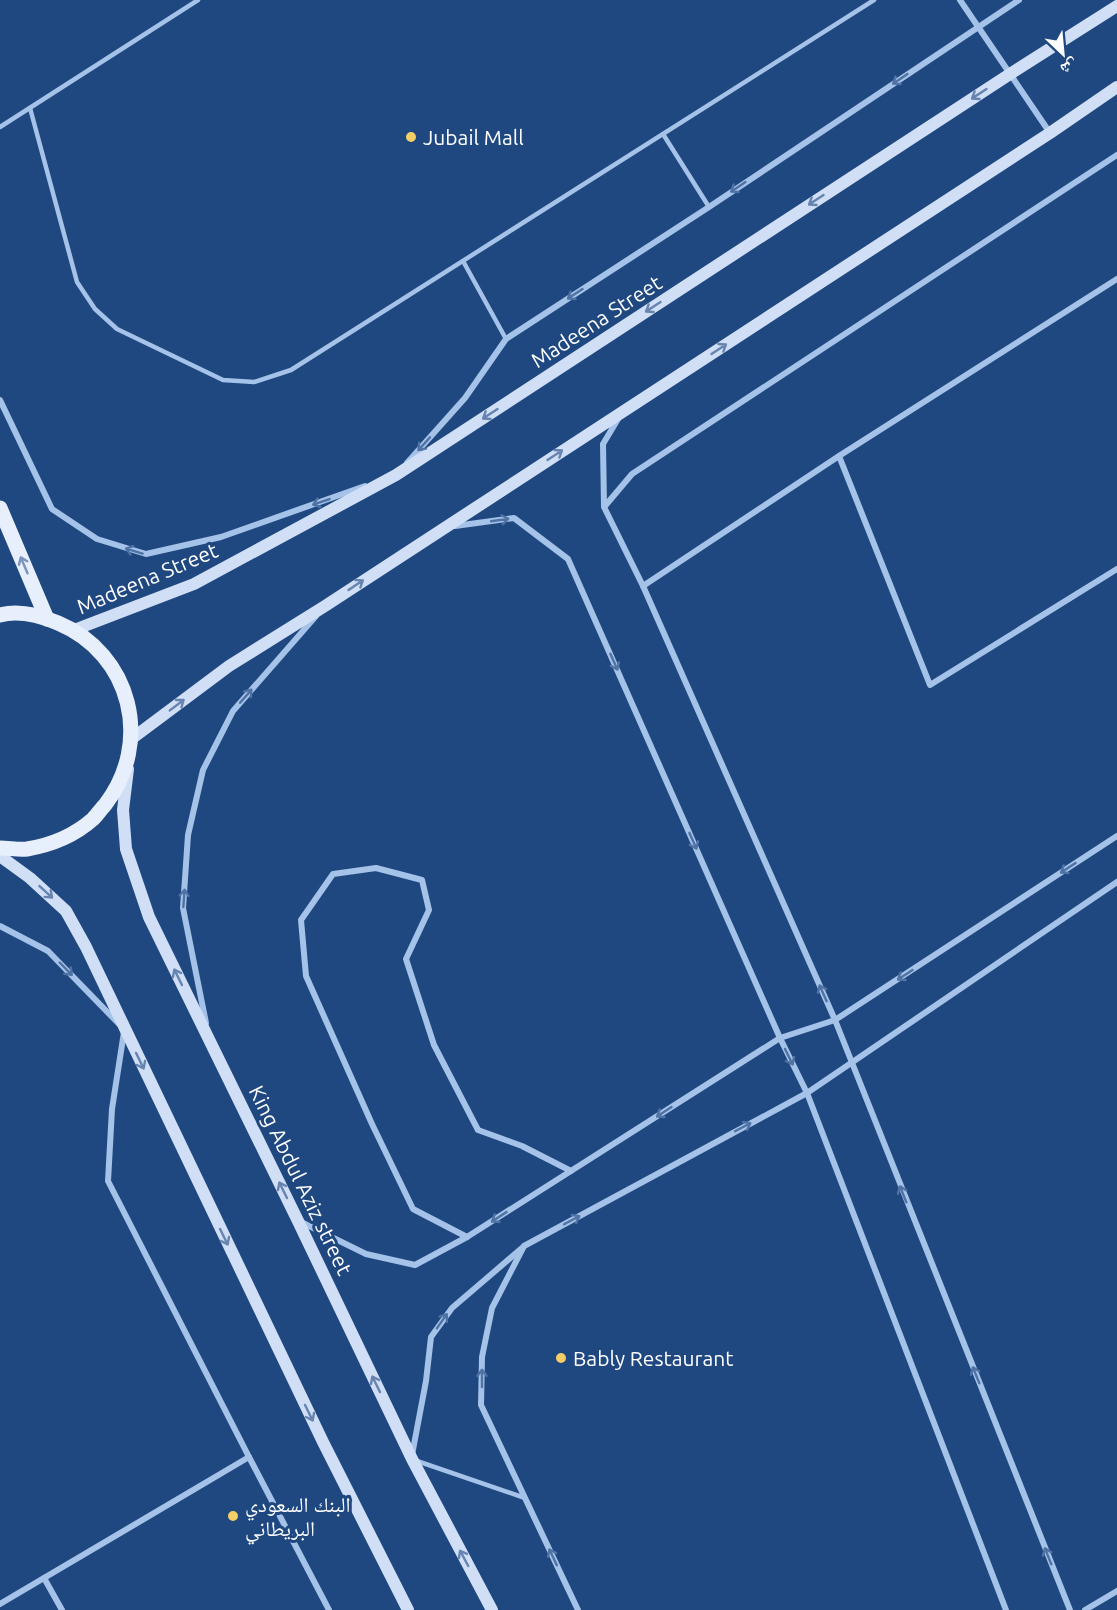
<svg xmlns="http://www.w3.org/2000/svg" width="1117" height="1610" font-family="Ubuntu,'Noto Naskh Arabic',sans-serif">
	<rect width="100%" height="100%" fill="#204880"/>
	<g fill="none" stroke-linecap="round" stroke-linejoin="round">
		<!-- service -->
		<g stroke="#a5c2e8" stroke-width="4.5">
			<path d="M30,108L77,282L95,309L117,329L223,380L254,382L291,370L874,0"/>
			<path d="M0,127L198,0"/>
			<path d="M663,134L709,207"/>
			<path d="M463,261L506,339"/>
			<path d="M417,1461L525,1498"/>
		</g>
		<!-- minor -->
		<g stroke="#a5c2e8" stroke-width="6">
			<path d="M960,0L1050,133"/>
			<path d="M0,400L52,509L97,539L146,554L221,537L365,486"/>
			<path d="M618,419L603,444L604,507L643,586L835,1020L1070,1610"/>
			<path d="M839,456L930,685L1117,569"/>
			<path d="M407,463L465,398L506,339L709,207L1019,0"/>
			<path d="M605,506L632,474L1117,155"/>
			<path d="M455,526L514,518L568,559L780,1038L807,1093L1006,1610"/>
			<path d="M643,586L839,456L1117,279"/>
			<path d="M0,926L48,951L119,1024"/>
			<path d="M206,1023L183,908L188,835L203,770L233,711L316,616"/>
			<path d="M301,1222L366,1254L415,1265L467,1237L780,1038L835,1020L1117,836"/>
			<path d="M467,1237L413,1209L372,1124L306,976L301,920L333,874L376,868L422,880L429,910L406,959L434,1045L478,1130L522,1146L571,1171"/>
			<path d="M412,1455L426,1381L431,1337L452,1308L522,1248"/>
			<path d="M249,1457L329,1610"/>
			<path d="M44,1578L62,1610"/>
			<path d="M0,1604L249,1457L108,1181L112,1109L124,1032"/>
			<path d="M578,1610L481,1405L482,1357L492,1308L524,1246L807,1093L1117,882"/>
			<path d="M1085,1610L1117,1591"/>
		</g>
		<!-- secondary -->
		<g stroke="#d0dff6" stroke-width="12">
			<path d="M74,630L194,584L396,475L1010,74L1117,6"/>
			<path d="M130,740L229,666L325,606L1050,133L1117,87"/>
			<path d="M128,769L123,810L126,849L149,917L298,1221L412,1459L492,1610"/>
			<path d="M0,856L30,878L66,911L86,947L323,1442L408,1610"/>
		</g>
		<!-- primary -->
		<g stroke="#e7effd" stroke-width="15">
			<path d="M0,508L47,619"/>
			<path d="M0,615C19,610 41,616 58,623C132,654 153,743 105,805C101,809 97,815 93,819C75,835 51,845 27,849C19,850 9,848 0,848"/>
		</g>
	</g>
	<!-- one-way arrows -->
	<defs><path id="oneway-shaft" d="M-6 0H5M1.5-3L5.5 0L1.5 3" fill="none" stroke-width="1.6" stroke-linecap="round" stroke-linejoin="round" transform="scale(1.5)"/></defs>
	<g stroke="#4f73a4">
		<use href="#oneway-shaft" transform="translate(900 79) rotate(146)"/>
		<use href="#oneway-shaft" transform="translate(738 187) rotate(146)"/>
		<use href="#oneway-shaft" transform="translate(575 294) rotate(147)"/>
		<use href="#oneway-shaft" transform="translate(424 444) rotate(132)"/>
		<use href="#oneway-shaft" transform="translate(321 502) rotate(161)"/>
		<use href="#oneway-shaft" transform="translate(500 520) rotate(-8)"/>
		<use href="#oneway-shaft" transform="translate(134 551) rotate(-163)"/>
		<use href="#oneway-shaft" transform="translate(614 662) rotate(66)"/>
		<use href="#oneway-shaft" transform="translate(246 696) rotate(-49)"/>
		<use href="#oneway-shaft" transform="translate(693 841) rotate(66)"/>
		<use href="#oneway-shaft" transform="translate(1068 868) rotate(147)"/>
		<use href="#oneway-shaft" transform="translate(184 898) rotate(-86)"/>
		<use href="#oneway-shaft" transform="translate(66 969) rotate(46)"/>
		<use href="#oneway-shaft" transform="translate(905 975) rotate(147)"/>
		<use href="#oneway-shaft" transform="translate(823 993) rotate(-114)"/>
		<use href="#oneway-shaft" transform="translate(789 1057) rotate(64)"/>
		<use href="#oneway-shaft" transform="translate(664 1112) rotate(147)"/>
		<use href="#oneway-shaft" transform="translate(743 1127) rotate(-28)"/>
		<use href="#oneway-shaft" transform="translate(903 1194) rotate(-112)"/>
		<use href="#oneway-shaft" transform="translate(499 1217) rotate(147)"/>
		<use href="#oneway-shaft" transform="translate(572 1220) rotate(-28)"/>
		<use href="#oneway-shaft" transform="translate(442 1321) rotate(-55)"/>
		<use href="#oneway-shaft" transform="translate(976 1375) rotate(-112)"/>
		<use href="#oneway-shaft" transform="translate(482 1378) rotate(-90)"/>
		<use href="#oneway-shaft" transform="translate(1048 1556) rotate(-112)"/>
		<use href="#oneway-shaft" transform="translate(553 1557) rotate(-115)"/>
	</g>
	<g stroke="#6684af">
		<use href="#oneway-shaft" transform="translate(979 94) rotate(147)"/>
		<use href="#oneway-shaft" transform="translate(816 200) rotate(147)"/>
		<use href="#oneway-shaft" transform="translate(653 307) rotate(147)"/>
		<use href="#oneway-shaft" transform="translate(719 349) rotate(-33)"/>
		<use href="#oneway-shaft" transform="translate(490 414) rotate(147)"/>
		<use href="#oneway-shaft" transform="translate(555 455) rotate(-33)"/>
		<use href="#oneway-shaft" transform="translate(356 585) rotate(-34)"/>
		<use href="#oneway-shaft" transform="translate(177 705) rotate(-37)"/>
		<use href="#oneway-shaft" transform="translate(46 892) rotate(42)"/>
		<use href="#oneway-shaft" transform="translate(178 977) rotate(-116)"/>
		<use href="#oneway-shaft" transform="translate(140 1061) rotate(64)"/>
		<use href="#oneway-shaft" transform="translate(283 1190) rotate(-116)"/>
		<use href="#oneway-shaft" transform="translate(224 1237) rotate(64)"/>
		<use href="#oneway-shaft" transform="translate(376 1384) rotate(-116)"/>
		<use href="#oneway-shaft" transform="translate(309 1413) rotate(64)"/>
		<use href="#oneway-shaft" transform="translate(464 1558) rotate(-118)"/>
	</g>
	<use stroke="#7a93b8" href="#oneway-shaft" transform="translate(24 565) rotate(-113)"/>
	<!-- markers -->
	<g fill="#f5cf66" stroke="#204880" stroke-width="2">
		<circle cx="411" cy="137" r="6"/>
		<circle cx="561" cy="1358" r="6"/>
		<circle cx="233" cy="1516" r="6"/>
	</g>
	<g text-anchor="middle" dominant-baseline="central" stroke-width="6" stroke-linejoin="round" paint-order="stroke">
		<!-- poi labels -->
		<g font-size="21" fill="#fff" stroke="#204880" text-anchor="start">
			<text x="423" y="137">Jubail Mall</text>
			<text x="573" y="1358">Bably Restaurant</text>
			<text x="245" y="1504">البنك السعودي<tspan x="245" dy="24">البريطاني</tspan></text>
		</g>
		<!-- street labels -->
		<g font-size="21" fill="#fff" stroke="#204880">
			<text transform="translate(596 321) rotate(-33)">Madeena Street</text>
			<text transform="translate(147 578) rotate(-23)">Madeena Street</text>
			<text transform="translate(301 1180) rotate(64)">King Abdul Aziz street</text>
		</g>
	</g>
	<!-- north arrow -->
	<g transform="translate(1063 54) rotate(154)" stroke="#204880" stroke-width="4.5" paint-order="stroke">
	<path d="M0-4.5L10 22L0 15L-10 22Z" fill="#ffffff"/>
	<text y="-9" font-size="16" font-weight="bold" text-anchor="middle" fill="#ffffff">ش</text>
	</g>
</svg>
